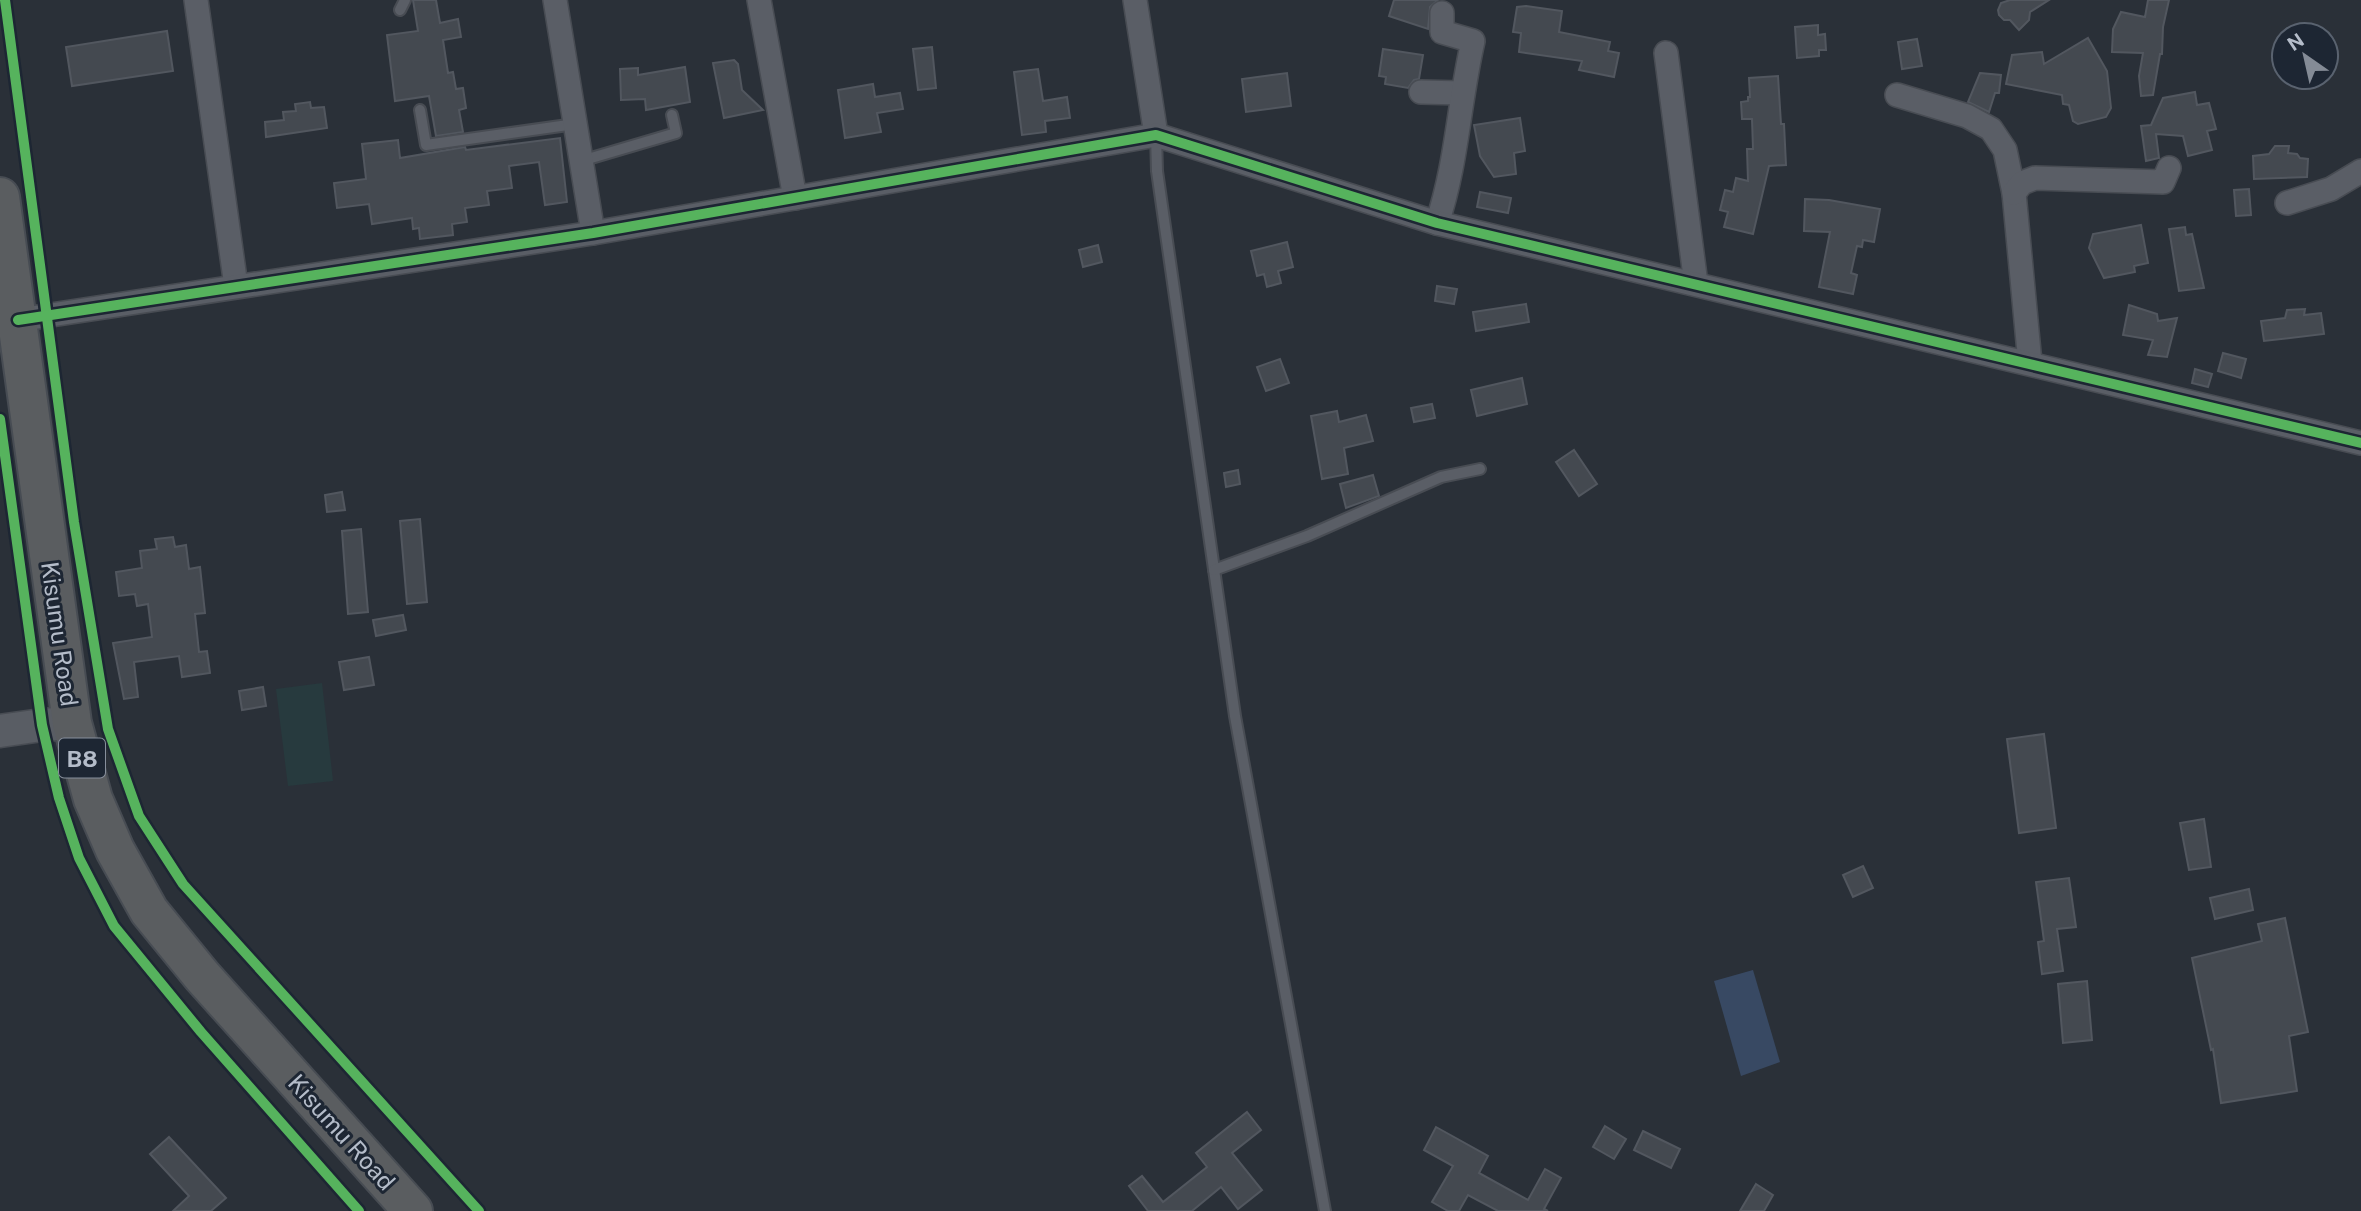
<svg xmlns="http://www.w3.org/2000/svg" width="2361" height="1211" font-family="'Public Sans',sans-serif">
	<rect width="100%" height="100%" fill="#2a3038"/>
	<!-- green -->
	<path fill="#273a3e" d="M322,683L333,781L288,786L276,689Z"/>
	<!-- water -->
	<path fill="#384963" d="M1753,970L1780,1062L1741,1076L1714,981Z"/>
	<!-- building -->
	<g fill="#444950" stroke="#52575f" stroke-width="2">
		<path d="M413,0H436L440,23L458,19L461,37L443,40L448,73L453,72L456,89L463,88L466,108L459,110L463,132L436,136L429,96L395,101L387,35L418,31Z"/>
		<path d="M1394,0H1438L1430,7L1428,29L1389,16Z"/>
		<path d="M2010,0H2049L2030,12L2029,20L2019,30L2010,20H2004L1999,15L1998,10L2001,3Z"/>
		<path d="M2148,0H2169L2163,27L2162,54H2160L2153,95L2141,96L2139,76L2143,53L2112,52L2113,29L2121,12L2145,17Z"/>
		<path d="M1526,6L1562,11L1559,32L1610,42L1608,51L1619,53L1614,77L1579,70L1582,61L1519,52L1521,33L1513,32L1517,7Z"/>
		<path d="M1818,25V35L1825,34L1826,50H1819V56L1797,58L1795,27Z"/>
		<path d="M167,31L173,71L72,86L66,47Z"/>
		<path d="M2088,38L2107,71L2111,108L2106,117L2078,124L2073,121L2069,105L2063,104L2062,95L2006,84L2012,55L2042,52L2044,64Z"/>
		<path d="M1917,39L1922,66L1902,69L1898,42Z"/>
		<path d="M932,47L936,88L918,90L913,49Z"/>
		<path d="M1383,49L1423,55L1419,79L1414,80L1408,88L1385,84L1386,77L1379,76Z"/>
		<path d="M734,60L738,64L742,90L763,110L724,118L713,63Z"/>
		<path d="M685,67L690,102L646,110L645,99L621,100L620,69L638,68V75Z"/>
		<path d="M1038,69L1043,101L1067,97L1070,118L1045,121L1046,132L1022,135L1014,72Z"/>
		<path d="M1287,73L1291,106L1246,112L1242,79Z"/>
		<path d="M1980,73L2001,75L1999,93H1995L1989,112L1968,102Z"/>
		<path d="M1778,76L1781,124H1784L1786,165L1769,166L1753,234L1724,227L1728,212L1720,210L1725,190L1733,192L1736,178L1748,181L1747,149H1753L1752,119H1742L1741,102L1748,101V97H1750L1749,78Z"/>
		<path d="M873,84L875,97L900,93L903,109L877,113L881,132L845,138L838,90Z"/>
		<path d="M2195,92L2197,105L2209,103L2216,129L2207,131L2212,150L2188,156L2183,136L2156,134L2159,158L2146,161L2141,126L2151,125L2163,98Z"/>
		<path d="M310,102L311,108L324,107L327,128L266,137L265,122L284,120L283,112L296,111L295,104Z"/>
		<path d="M1520,118L1525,151L1514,153L1516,174L1494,177L1480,156L1474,125Z"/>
		<path d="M560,138L567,202L545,205L539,162L509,166L512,188L487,191L489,205L465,208L467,222L452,224L453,235L420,239L419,228L413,229L412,218L372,224L369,204L337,208L334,183L366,179L362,144L398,140L400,158L465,147L466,150Z"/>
		<path d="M2275,146H2289L2288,153L2297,154L2300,158L2308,159L2307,177L2254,179L2253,156L2269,154Z"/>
		<path d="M2249,189L2251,215L2236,216L2234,190Z"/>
		<path d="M1480,192L1511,198L1508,213L1477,207Z"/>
		<path d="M1805,199L1829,200L1880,209L1874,242L1863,240L1862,247L1857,246L1851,273L1857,275L1853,294L1819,287L1830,232L1804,231Z"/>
		<path d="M2141,225L2148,263L2134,266L2135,272L2104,278L2089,248L2093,234Z"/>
		<path d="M2185,227L2186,235L2192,234L2204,288L2179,291L2169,229Z"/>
		<path d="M1287,242L1293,267L1278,271L1281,283L1267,287L1264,274L1257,276L1251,251Z"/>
		<path d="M1098,245L1102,262L1083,267L1079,250Z"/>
		<path d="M1437,286L1457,289L1454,304L1435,301Z"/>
		<path d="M1526,304L1529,322L1476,331L1473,312Z"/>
		<path d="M2129,305L2157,314L2158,321L2177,318L2167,357L2148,355L2153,340L2123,335Z"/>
		<path d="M2305,309L2304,315L2321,313L2324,334L2264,341L2261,321L2285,318L2287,310Z"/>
		<path d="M2223,353L2246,359L2241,378L2218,371Z"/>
		<path d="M1280,359L1289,383L1266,391L1257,367Z"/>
		<path d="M2195,369L2212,374L2208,387L2192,383Z"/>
		<path d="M1522,378L1527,404L1477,416L1471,390Z"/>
		<path d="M1432,404L1435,418L1414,422L1411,408Z"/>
		<path d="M1337,411L1339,422L1366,415L1373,441L1344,448L1348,474L1322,479L1311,416Z"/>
		<path d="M1574,450L1597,484L1579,496L1556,462Z"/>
		<path d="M1238,470L1240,484L1226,487L1224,473Z"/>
		<path d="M1373,475L1379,496L1346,508L1340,484Z"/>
		<path d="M342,492L345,510L327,512L325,495Z"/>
		<path d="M420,519L427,602L407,604L400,521Z"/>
		<path d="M361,529L368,612L348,614L342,531Z"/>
		<path d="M173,537L175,547L186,545L189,569L200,567L205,613L195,614L199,652L207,651L210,673L182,677L179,656L134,662L138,697L124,699L113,643L152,637L148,604L137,606L135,594L119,596L116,572L142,568L140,551L157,549L155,539Z"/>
		<path d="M403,615L406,630L376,636L373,620Z"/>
		<path d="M369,657L374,685L344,690L339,662Z"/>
		<path d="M263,687L266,706L242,710L239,691Z"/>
		<path d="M2044,734L2056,828L2019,833L2007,739Z"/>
		<path d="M2204,819L2211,867L2189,870L2180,823Z"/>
		<path d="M1863,866L1873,888L1853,897L1843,875Z"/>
		<path d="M2069,878L2076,927L2057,929L2063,971L2042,974L2038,942L2044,941L2036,882Z"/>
		<path d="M2249,889L2253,910L2215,919L2210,898Z"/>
		<path d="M2285,918L2308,1032L2289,1036L2297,1091L2221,1103L2213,1049L2211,1050L2192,958L2262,941L2258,924Z"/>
		<path d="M2087,981L2092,1040L2063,1043L2058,984Z"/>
		<path d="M1247,1112L1261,1130L1232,1153L1262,1190L1238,1209L1221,1187L1192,1211H1148L1129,1186L1142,1176L1163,1202L1207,1167L1196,1153Z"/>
		<path d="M1605,1126L1626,1139L1614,1159L1593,1147Z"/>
		<path d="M1436,1127L1488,1156L1479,1173L1528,1200L1545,1169L1561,1178L1544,1209L1548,1211H1498L1468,1195L1459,1211H1448L1432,1202L1453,1166L1424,1150Z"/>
		<path d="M1643,1131L1680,1149L1671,1168L1634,1150Z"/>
		<path d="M169,1137L226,1198L211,1211H173L189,1196L150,1154Z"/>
		<path d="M1756,1184L1773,1195L1764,1211H1740Z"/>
	</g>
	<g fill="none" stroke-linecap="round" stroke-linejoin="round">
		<!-- lane casing -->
		<g stroke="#484c53" stroke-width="14">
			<g id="lane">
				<path d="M400,10L405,0"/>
				<path d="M420,110L426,145L575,124"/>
				<path d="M1156,135L1157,171L1235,716L1325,1211"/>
				<path d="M581,161L676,133L672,115"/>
				<path d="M1214,570L1307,536L1441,477L1480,469"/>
			</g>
		</g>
		<!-- street casing -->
		<g stroke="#484c53" stroke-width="26">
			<g id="street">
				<path d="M196,0L236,286"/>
				<path d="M555,0L593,233"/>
				<path d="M759,0L795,198"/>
				<path d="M1135,0L1156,135"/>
				<path d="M1666,53L1696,284"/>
				<path d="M1421,92L1462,93"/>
				<path d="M1897,95L1967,116L1991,129L2005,150L2014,193L2030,363"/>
				<path d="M2014,193L2022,183L2035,178L2163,182L2169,168"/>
				<path d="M2287,203L2331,189L2361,171"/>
				<path d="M1437,223C1457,164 1459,101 1473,41L1442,32V13"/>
				<path d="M18,320L593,233L1156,135L1437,223L2361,443"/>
			</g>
		</g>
		<!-- secondary casing -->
		<g stroke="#484c53" stroke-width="35">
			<path id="secondary" d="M0,731L42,725L72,723"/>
		</g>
		<!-- highway casing -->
		<g stroke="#474c53" stroke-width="42">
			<path id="highway" d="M0,197L72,723L93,799L115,850L149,911L202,976L413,1211"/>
		</g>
		<!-- lane -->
		<use href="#lane" stroke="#5a5e66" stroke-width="10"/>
		<!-- street -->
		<use href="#street" stroke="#5a5e66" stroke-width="23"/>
		<!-- secondary -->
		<use href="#secondary" stroke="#595d64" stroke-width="32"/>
		<!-- highway -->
		<use href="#highway" stroke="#5a5d60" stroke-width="38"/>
		<!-- cycleway casing -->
		<g stroke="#1d2633" stroke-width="15">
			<g id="cycleway">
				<path d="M5,0L74,522L108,729L139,816L183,884L479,1211"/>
				<path d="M18,320L593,233L1156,135L1437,223L2361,443"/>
				<path d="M0,419L42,725L59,798L79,858L114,926L201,1032L359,1211"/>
			</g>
		</g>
		<!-- cycleway -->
		<use href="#cycleway" stroke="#56b35d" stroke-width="10"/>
	</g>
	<g text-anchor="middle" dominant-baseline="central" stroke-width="6" stroke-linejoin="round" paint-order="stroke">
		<!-- shield labels -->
		<rect fill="#1d2633" stroke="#878f9c" stroke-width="2" x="59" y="738.5" width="46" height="39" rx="5"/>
		<g font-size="23" font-weight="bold" fill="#b4bcc9">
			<text x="82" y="758">B8</text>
		</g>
		<!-- street labels -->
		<g font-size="24" fill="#b4bcc9" stroke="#1d2633">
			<text transform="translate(60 634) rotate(82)">Kisumu Road</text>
			<text transform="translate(342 1132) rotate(48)">Kisumu Road</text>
		</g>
	</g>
	<!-- north arrow -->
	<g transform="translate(2305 56) rotate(326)"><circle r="33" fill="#1d2633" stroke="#59626f" stroke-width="2"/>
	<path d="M0-5L12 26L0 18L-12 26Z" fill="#848b96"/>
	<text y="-10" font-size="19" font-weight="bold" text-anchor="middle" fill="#b4bcc9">N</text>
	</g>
</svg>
